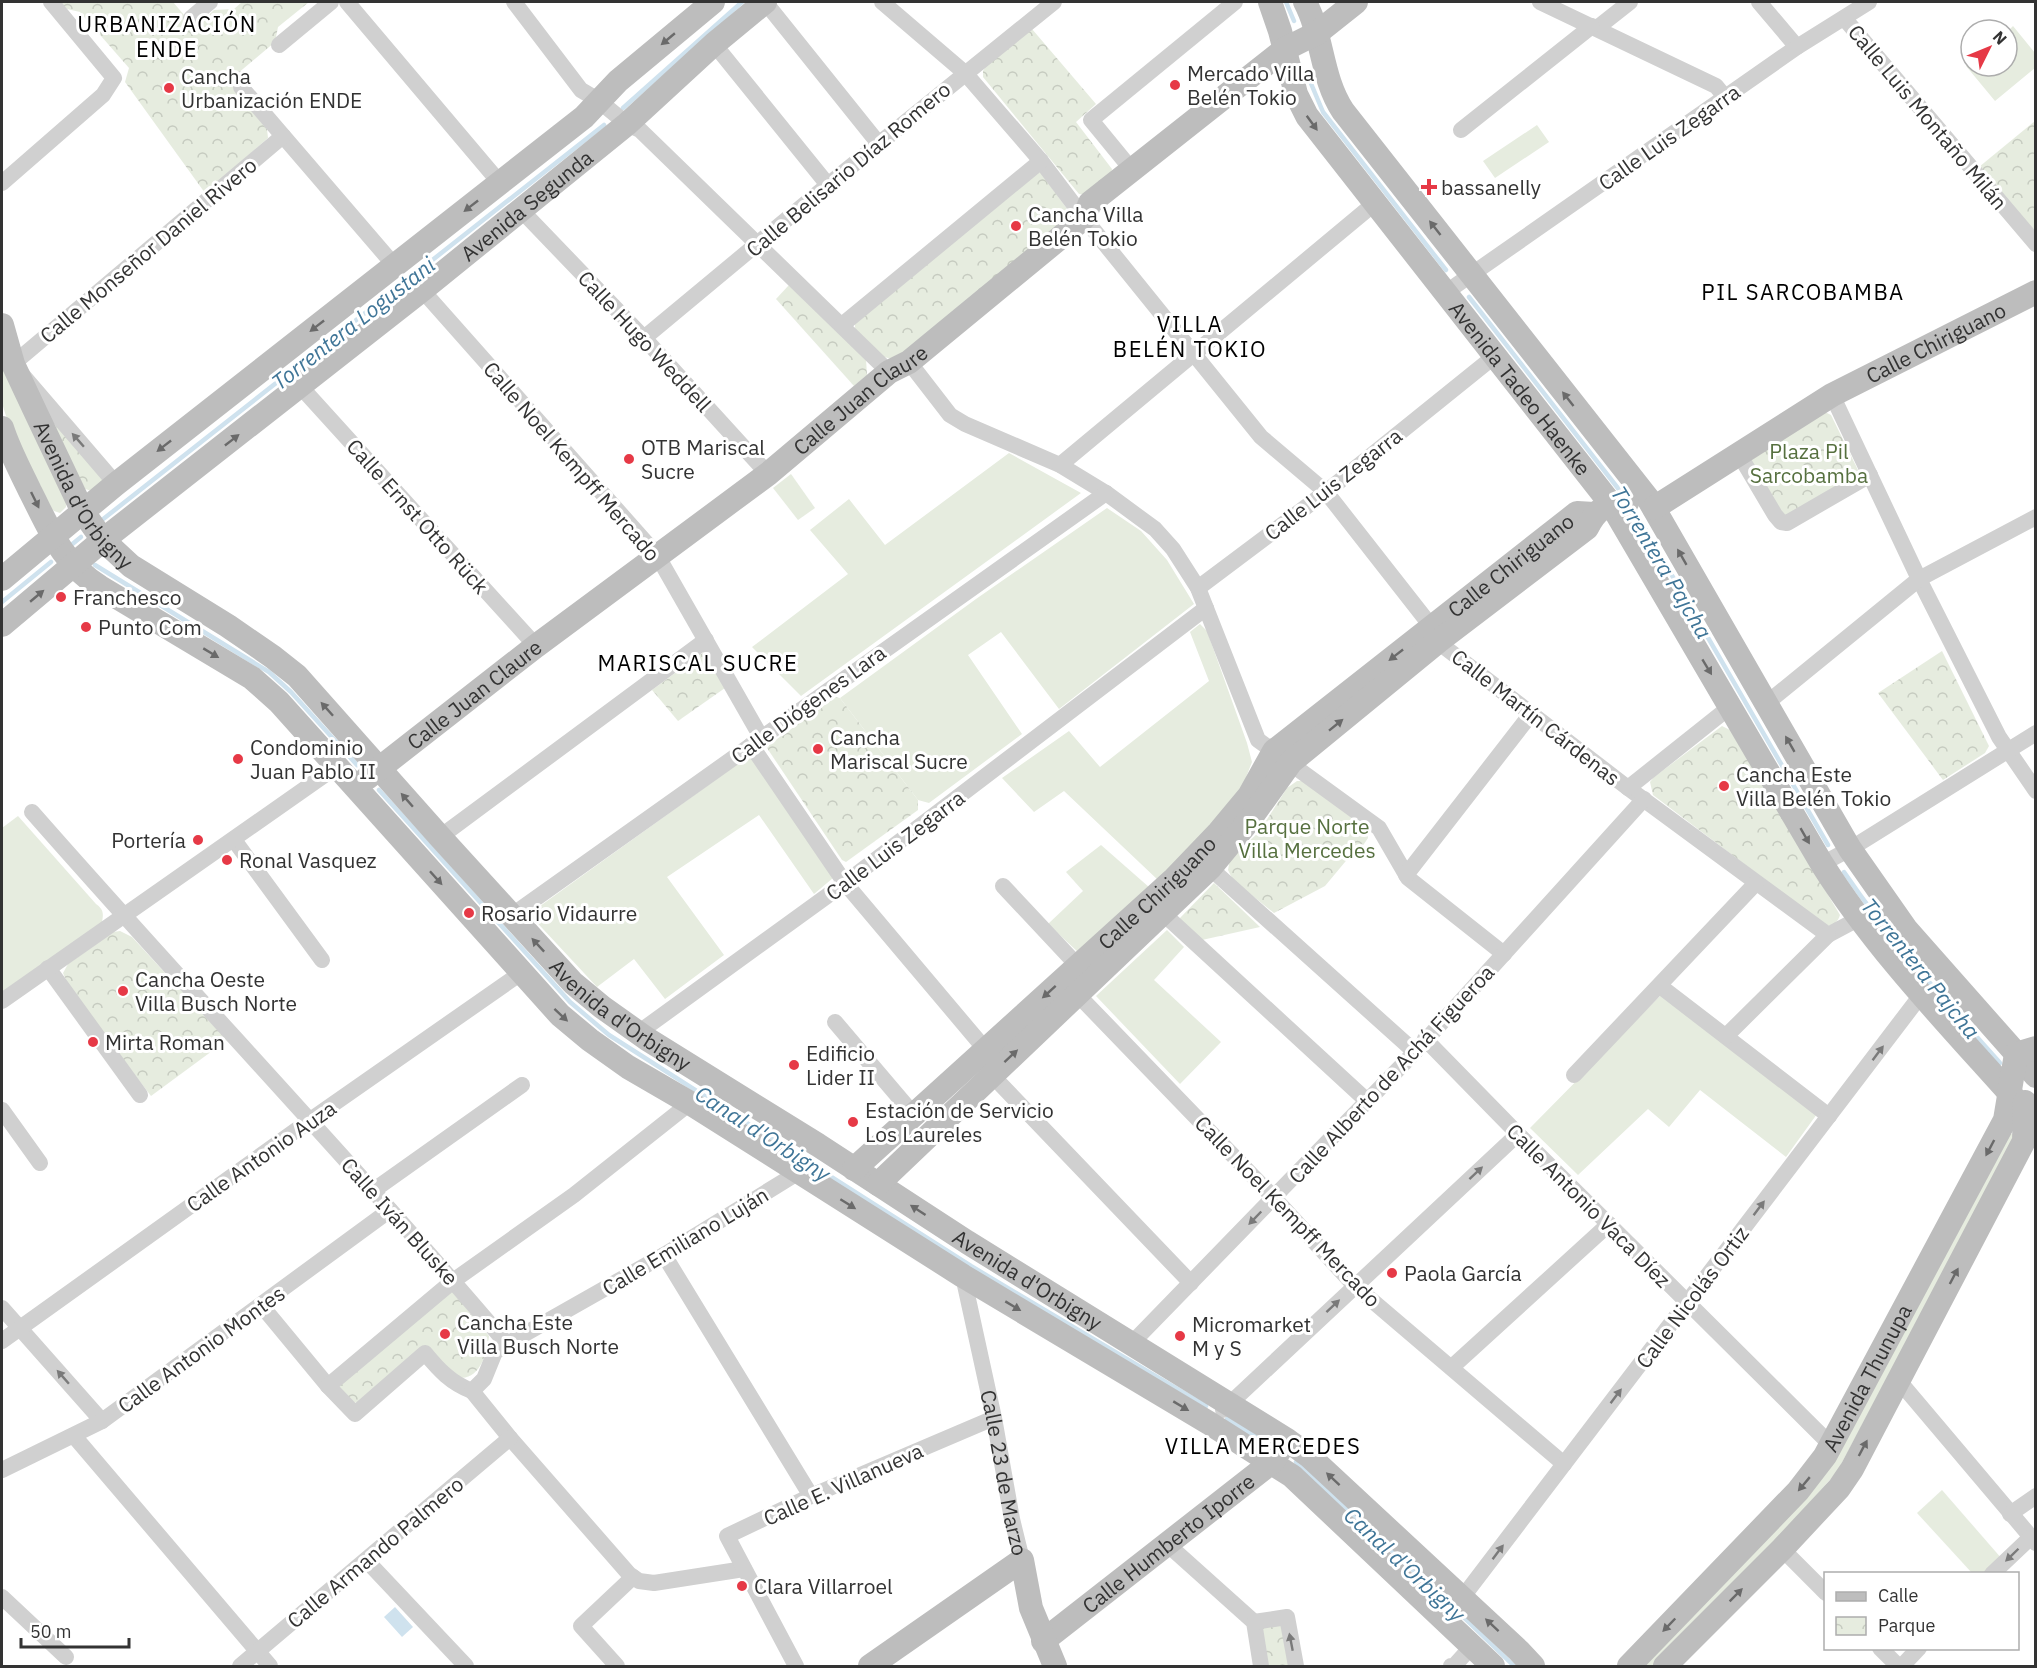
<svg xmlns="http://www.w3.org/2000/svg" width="2037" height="1668" font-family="'IBM Plex Sans',sans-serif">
	<defs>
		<pattern id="park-crowns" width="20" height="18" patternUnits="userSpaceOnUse" patternTransform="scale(1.5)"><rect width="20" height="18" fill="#e6ecdf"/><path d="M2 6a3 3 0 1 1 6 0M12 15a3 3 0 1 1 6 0" fill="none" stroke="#c6cbc0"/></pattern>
	</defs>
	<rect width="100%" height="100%" fill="#fff"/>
	<!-- grass -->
	<g fill="#e6ecdf">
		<path d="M2013,26L2035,53V68L1995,101L1966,66L1971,61V66H2007V32Z"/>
		<path d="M1537,125L1549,142L1495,178L1483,161Z"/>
		<path d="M2,357L66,500V507L60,513L54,511L45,502L13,439L2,403Z"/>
		<path d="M1009,453L1081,493L801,696L752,647L848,574L810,530L849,499L885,545Z"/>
		<path d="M791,474L815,508L798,520L773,488Z"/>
		<path d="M1107,508L1141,531L1167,560L1194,604L1059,709L1001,632L968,655L1022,734L929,803L918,800L840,698L976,599Z"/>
		<path d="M1200,624L1207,631L1247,743L1252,762L1243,785L1225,810L1159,881L1064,791L1034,812L1002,778L1069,731L1100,767L1209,681L1190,632Z"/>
		<path d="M750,755L833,878L814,894L759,815L667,877L724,955L665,999L634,959L597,987L529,914Z"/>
		<path d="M18,816L96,904C103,909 104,913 102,922L2,993V828Z"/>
		<path d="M1101,845L1150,888L1079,953L1048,924L1083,891L1066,872Z"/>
		<path d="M1167,930L1184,947L1154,980L1221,1042L1180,1084L1096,996Z"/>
		<path d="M1661,995L1817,1114L1786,1157L1700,1090L1669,1127L1648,1109L1578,1175L1530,1128Z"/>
		<path d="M2010,1133L2016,1136L1837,1472L1763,1554L1652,1666H1640L1809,1493Z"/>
		<path d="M1942,1490L2002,1559L1987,1573H1972L1917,1513Z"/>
	</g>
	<!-- park -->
	<g fill="url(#park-crowns)">
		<path d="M60,2H173L190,22L194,24L202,21L214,10L234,9L242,2H309L278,27L275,42L237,74L236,92L267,129L268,138L205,193L125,82L129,68L80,12L67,9Z"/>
		<path d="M1032,29L1096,104L1076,122L1112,169L1111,174L1086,195L1079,194L983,77V71L986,66Z"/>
		<path d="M2035,121V234L1979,167Z"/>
		<path d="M1038,172L1041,173L1073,217L896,360L884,357L855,329V324Z"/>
		<path d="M789,285L866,359L867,375L854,386L776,299Z"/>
		<path d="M1825,412L1831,415L1858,470V474L1783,517L1751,460Z"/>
		<path d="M52,424L58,426L105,481L92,491L85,489Z"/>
		<path d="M705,651L725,688L678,721L652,690Z"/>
		<path d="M1942,651L1989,746L1985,753L1943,780L1878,693Z"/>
		<path d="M836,697L840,698L918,800V810L846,862L842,860L767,748L770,744Z"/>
		<path d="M1722,726L1730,730L1840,915C1838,922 1833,926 1826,926L1653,795L1650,782L1654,777Z"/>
		<path d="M1297,781H1307L1367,828L1368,838L1358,853L1350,856L1325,886L1274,913L1233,880L1228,870L1230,859L1259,832L1287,788Z"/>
		<path d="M1214,883L1260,927L1202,940L1179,919Z"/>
		<path d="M120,931L132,937L227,1040L151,1096L71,992L63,973L68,964L113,932Z"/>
		<path d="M450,1288L489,1336C488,1355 476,1389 450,1374C441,1369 432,1354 425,1346L360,1402L353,1403L340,1391V1385Z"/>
		<path d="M1282,1624L1291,1666H1267L1261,1632L1264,1625Z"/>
	</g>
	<!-- water -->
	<path fill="#cfe2ee" d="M395,1607L413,1627L402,1637L384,1617Z"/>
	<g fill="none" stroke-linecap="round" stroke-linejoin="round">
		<!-- stream -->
		<g stroke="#cfe2ee" stroke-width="4.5">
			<path d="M1286,2L1294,21"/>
			<path d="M1307,74L1323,112L1446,270"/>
			<path d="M623,108L742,2"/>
			<path d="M1469,297L1624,496"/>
			<path d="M1633,508L1828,845"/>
			<path d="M102,520L604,125"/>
			<path d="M70,546L81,537"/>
			<path d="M95,565L269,672L291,692L357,765"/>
			<path d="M2,602L51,562"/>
			<path d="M379,790L570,1002L609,1035L971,1266L1206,1406"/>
			<path d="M1844,872C1891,941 1945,1001 2000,1063"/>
			<path d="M1227,1419L1271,1446"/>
			<path d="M1296,1462L1454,1608L1514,1666"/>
		</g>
		<!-- street -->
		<g stroke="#d0d0d0" stroke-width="16">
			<path d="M347,2L500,183"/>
			<path d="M514,2L581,90L598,100L627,124L640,130L889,372"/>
			<path d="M765,2L879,144"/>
			<path d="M882,2L965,73L1041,161L1084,218L1261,437L1326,492L1431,626L1447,649L1628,788L1828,935L1858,919"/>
			<path d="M1540,2L1716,86L1725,97"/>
			<path d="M1759,2L1797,47"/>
			<path d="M191,18L210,2"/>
			<path d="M1844,18L2036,244"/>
			<path d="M1597,28L1630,2"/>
			<path d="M714,44L828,185"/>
			<path d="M279,45L331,2"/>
			<path d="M241,79V87L394,265"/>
			<path d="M1461,130L1592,26"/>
			<path d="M1132,170L1091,120L1235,2"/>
			<path d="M2,183L103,95L114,78L51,2"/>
			<path d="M521,210L644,338L768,474"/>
			<path d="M422,290L657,555L761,737"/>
			<path d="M1445,293L1797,47L1869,2"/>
			<path d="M842,325L1041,161"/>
			<path d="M644,338L828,185L1054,2"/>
			<path d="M909,362L950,415L965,424L1060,465L1106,493L1155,529L1173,549L1198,588L1258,740L1379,828L1408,878L1504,954"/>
			<path d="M300,386L536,646"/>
			<path d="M1832,395L1919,579L1999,737L2036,791"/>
			<path d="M1739,454L1775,515L1781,522L1787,523L1870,475"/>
			<path d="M1060,465L1375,203"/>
			<path d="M116,484L13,364L283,136"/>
			<path d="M1198,588L1326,492L1496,355"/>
			<path d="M1767,703L1919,579L2036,517"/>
			<path d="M751,745L845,883L985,1049"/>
			<path d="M1628,788L1731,706"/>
			<path d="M32,812C189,991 353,1163 507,1344"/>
			<path d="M440,837L706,640"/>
			<path d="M234,840L322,960"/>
			<path d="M1822,864L1850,849L2036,733"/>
			<path d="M1210,868L1415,1052"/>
			<path d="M1406,875L1531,714"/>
			<path d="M1003,886L1078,966"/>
			<path d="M1155,906L1366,1100"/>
			<path d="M511,916L1106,493"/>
			<path d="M48,968L140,1095"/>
			<path d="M1660,986L1829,1116"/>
			<path d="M1077,994L1274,1198L1355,1286L1564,1464"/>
			<path d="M2,1001L336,767"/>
			<path d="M835,1022L914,1115"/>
			<path d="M638,1033L845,883L1206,608"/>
			<path d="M1726,1036L1828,935"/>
			<path d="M1425,1039L1518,1134L1831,1445"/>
			<path d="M986,1069L1191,1283"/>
			<path d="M1574,1075L1756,883"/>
			<path d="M2,1110L40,1163"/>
			<path d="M374,1190L522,1085"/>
			<path d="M664,1255L811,1496"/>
			<path id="s1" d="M963,1276L994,1418L1012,1519L1022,1560"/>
			<path d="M261,1305L328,1386L355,1414L425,1353C439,1370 451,1383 472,1391"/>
			<path d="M2,1308L102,1421"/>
			<path d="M2,1341L309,1121L521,973"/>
			<path d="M1132,1343L1415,1052L1644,799"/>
			<path d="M1452,1367L1609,1224"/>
			<path d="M1899,1381L2036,1543"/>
			<path d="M328,1386L453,1281L574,1195L690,1103"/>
			<path d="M1223,1410L1518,1134"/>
			<path d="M74,1436L270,1666"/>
			<path d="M2,1470L102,1421L390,1210"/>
			<path d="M2010,1514L2036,1496"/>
			<path d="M1167,1544L1254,1622L1261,1666"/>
			<path d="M1782,1549L1826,1593"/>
			<path d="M366,1560L466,1666"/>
			<path d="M744,1569L654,1583L639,1581L629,1574L510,1438L472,1391L484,1379L495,1352L507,1344L664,1255L799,1172"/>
			<path d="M1992,1574L2031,1537"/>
			<path d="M2,1597L66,1657"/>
			<path d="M1462,1598L1921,995"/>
			<path d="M1254,1622L1287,1617L1296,1666"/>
			<path d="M1880,1648L1898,1666"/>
			<path d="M240,1666L510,1438"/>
			<path d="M617,1666L581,1626L633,1577"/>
			<path d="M796,1666L727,1536L811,1496L994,1418"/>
			<path d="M1451,1666H1454L1472,1646"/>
			<path d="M1902,1666L1919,1648"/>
		</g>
		<!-- secondary -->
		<g stroke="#bdbdbd" stroke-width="24">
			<path id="s2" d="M1270,2L1280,31L1296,94L1307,116L1611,504L1822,864C1882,959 1962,1038 2036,1123"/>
			<path d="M1305,2C1323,36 1321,78 1343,111L1649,500L1850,849L1906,929L2036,1076"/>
			<path id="s3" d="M2,325L13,364L36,413L83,512L103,540L131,566L228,626L273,657L297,676L440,837L573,983L602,1007L647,1039L818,1145L967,1242L1287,1440L1309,1456L1519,1651L1533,1666"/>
			<path d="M2,428C9,450 20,470 30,491C50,530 62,563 100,587L252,678L279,702L560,1015L590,1040L628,1067L690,1103L963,1276L1209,1423L1292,1476L1493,1666"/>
			<path id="s4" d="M1654,508L1832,395L2036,292"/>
			<path d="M2,579L116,484L584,117L618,81L713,2"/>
			<path id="s5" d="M2,625L103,540L422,290L627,124L714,44L765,2"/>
			<path id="s6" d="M367,778L536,646L768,474L889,372L909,362L1084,218L1090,203L1285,49L1317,33L1356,2"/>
			<path id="s7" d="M854,1169L1173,880L1219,832L1249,796L1274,751L1577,513L1594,514"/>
			<path d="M878,1184L1210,868L1248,822L1291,762L1440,640L1587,528C1597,508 1605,505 1627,503"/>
			<path id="s8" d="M1043,1641L1272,1462L1280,1450"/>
			<path d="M870,1666L1022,1560L1031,1608L1055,1666"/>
			<path id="s9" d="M1629,1666L1798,1491L1825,1456L2005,1120L2016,1054L2036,1048"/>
			<path d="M1665,1666L1782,1549L1839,1488L1852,1469L2024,1141L2025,1102"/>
		</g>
	</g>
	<!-- one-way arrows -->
	<defs><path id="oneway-solid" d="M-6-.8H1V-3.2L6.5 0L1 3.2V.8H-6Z" transform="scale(1.5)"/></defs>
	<g fill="#6a6a6a">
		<use href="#oneway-solid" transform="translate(668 39) rotate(140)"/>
		<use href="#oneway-solid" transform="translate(1312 123) rotate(54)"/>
		<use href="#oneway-solid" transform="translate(471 206) rotate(142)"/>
		<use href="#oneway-solid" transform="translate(1435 228) rotate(-128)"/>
		<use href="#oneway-solid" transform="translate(317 326) rotate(142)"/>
		<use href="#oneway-solid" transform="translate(1568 399) rotate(-128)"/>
		<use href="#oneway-solid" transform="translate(232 440) rotate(-38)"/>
		<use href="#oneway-solid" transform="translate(164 446) rotate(142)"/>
		<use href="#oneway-solid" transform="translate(35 500) rotate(64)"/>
		<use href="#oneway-solid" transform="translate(1682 557) rotate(-120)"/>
		<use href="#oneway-solid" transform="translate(37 596) rotate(-40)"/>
		<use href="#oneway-solid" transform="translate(211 653) rotate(31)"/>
		<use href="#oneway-solid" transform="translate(1396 655) rotate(142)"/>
		<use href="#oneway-solid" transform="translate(1707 667) rotate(59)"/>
		<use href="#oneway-solid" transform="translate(327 709) rotate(-132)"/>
		<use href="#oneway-solid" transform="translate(1336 725) rotate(-39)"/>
		<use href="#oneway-solid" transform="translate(1790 744) rotate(-120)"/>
		<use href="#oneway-solid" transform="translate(407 800) rotate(-131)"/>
		<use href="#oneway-solid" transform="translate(1805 836) rotate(60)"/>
		<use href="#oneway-solid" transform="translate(436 878) rotate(48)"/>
		<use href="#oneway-solid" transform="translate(538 945) rotate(-133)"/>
		<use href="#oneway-solid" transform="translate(1049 992) rotate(138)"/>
		<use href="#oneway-solid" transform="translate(561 1015) rotate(43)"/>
		<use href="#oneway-solid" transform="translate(1011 1056) rotate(-43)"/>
		<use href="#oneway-solid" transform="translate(1990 1148) rotate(118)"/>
		<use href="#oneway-solid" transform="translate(848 1204) rotate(32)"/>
		<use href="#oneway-solid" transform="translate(918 1210) rotate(-147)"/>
		<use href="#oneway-solid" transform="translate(1954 1276) rotate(-62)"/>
		<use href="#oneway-solid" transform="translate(1013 1306) rotate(31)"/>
		<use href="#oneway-solid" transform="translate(1181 1406) rotate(31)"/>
		<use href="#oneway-solid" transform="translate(1863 1448) rotate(-62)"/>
		<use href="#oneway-solid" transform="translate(1333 1479) rotate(-137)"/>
		<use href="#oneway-solid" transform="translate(1804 1484) rotate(130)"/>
		<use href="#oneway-solid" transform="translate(1736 1595) rotate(-45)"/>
		<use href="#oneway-solid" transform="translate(1492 1625) rotate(-137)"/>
		<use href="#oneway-solid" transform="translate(1669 1625) rotate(134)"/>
	</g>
	<g fill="#7a7a7a">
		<use href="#oneway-solid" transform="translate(78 440) rotate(-131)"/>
		<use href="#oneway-solid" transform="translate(1878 1053) rotate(-53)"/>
		<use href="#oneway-solid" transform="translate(1476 1173) rotate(-43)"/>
		<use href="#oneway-solid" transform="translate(1759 1208) rotate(-53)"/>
		<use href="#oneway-solid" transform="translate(1255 1218) rotate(134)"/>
		<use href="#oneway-solid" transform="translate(1333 1306) rotate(-43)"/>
		<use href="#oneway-solid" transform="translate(63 1377) rotate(-131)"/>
		<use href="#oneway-solid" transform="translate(1616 1396) rotate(-53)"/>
		<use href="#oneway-solid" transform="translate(1498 1552) rotate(-53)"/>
		<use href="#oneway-solid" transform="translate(2012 1555) rotate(136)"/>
		<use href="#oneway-solid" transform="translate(1291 1642) rotate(-101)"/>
	</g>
	<!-- markers -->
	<g fill="#e63946" stroke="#fff" stroke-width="2">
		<circle cx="1175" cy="85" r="6"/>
		<circle cx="169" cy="88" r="6"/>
		<path d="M1426 178h6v6h6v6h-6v6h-6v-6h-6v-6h6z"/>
		<circle cx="1016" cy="226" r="6"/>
		<circle cx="629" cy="459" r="6"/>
		<circle cx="61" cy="597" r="6"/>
		<circle cx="86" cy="627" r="6"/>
		<circle cx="818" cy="749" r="6"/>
		<circle cx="238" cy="759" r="6"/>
		<circle cx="1724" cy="786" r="6"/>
		<circle cx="198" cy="840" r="6"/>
		<circle cx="227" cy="860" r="6"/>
		<circle cx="469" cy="913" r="6"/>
		<circle cx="123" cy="991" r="6"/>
		<circle cx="93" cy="1042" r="6"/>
		<circle cx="794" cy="1065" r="6"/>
		<circle cx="853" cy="1122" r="6"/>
		<circle cx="1392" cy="1273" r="6"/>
		<circle cx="445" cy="1334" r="6"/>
		<circle cx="1180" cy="1336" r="6"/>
		<circle cx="742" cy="1586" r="6"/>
	</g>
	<g text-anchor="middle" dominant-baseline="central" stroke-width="6" stroke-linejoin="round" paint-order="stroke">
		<!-- poi labels -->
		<g font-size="21" fill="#333" stroke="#fff" text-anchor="start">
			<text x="1187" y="73">Mercado Villa<tspan x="1187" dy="24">Belén Tokio</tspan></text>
			<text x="181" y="76">Cancha<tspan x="181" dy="24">Urbanización ENDE</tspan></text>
			<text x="1441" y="187">bassanelly</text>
			<text x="1028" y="214">Cancha Villa<tspan x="1028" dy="24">Belén Tokio</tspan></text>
			<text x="641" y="447">OTB Mariscal<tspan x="641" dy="24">Sucre</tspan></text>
			<text x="73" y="597">Franchesco</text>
			<text x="98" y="627">Punto Com</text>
			<text x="830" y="737">Cancha<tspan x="830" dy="24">Mariscal Sucre</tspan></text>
			<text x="250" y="747">Condominio<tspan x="250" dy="24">Juan Pablo II</tspan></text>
			<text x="1736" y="774">Cancha Este<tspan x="1736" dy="24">Villa Belén Tokio</tspan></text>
			<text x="186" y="840" text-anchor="end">Portería</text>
			<text x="239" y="860">Ronal Vasquez</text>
			<text x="481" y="913">Rosario Vidaurre</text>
			<text x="135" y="979">Cancha Oeste<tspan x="135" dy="24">Villa Busch Norte</tspan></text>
			<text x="105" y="1042">Mirta Roman</text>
			<text x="806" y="1053">Edificio<tspan x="806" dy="24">Lider II</tspan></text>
			<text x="865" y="1110">Estación de Servicio<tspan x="865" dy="24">Los Laureles</tspan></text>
			<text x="1404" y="1273">Paola García</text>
			<text x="457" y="1322">Cancha Este<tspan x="457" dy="24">Villa Busch Norte</tspan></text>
			<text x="1192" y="1324">Micromarket<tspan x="1192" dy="24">M y S</tspan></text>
			<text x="754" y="1586">Clara Villarroel</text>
		</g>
		<!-- street labels -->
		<g font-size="21" fill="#333" stroke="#fff">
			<text transform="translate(1928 117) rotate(50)">Calle Luis Montaño Milán</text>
			<text transform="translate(1669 137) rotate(-35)">Calle Luis Zegarra</text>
			<text transform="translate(848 169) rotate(-40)">Calle Belisario Díaz Romero</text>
			<text stroke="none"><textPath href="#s5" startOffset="672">Avenida Segunda</textPath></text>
			<text transform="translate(148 250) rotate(-40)">Calle Monseñor Daniel Rivero</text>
			<text transform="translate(645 341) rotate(47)">Calle Hugo Weddell</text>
			<text stroke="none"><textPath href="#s4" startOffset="327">Calle Chiriguano</textPath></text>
			<text stroke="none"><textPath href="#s2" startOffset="466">Avenida Tadeo Haenke</textPath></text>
			<text stroke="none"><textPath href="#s6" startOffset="622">Calle Juan Claure</textPath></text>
			<text transform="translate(572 461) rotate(49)">Calle Noel Kempff Mercado</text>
			<text transform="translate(1333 484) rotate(-38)">Calle Luis Zegarra</text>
			<text stroke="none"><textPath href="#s3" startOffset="190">Avenida d'Orbigny</textPath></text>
			<text transform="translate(418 516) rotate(48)">Calle Ernst Otto Rück</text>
			<text stroke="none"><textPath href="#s7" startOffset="896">Calle Chiriguano</textPath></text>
			<text stroke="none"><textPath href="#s6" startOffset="136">Calle Juan Claure</textPath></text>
			<text transform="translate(808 704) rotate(-36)">Calle Diógenes Lara</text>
			<text transform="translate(1536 717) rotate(38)">Calle Martín Cárdenas</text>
			<text transform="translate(895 845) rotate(-37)">Calle Luis Zegarra</text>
			<text stroke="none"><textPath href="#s7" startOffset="410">Calle Chiriguano</textPath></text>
			<text stroke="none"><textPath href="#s3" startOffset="946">Avenida d'Orbigny</textPath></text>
			<text transform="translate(1391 1074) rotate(-47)">Calle Alberto de Achá Figueroa</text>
			<text transform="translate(261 1156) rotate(-35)">Calle Antonio Auza</text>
			<text transform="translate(1589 1205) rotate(45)">Calle Antonio Vaca Díez</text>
			<text transform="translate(1288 1211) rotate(46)">Calle Noel Kempff Mercado</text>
			<text transform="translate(400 1221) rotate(48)">Calle Iván Bluske</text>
			<text transform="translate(685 1241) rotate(-31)">Calle Emiliano Luján</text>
			<text stroke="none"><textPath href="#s3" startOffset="1432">Avenida d'Orbigny</textPath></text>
			<text transform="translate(1692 1297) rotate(-53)">Calle Nicolás Ortiz</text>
			<text transform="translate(201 1349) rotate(-36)">Calle Antonio Montes</text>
			<text stroke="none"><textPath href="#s9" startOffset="376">Avenida Thunupa</textPath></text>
			<text stroke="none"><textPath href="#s1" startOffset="201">Calle 23 de Marzo</textPath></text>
			<text transform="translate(843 1484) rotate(-24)">Calle E. Villanueva</text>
			<text stroke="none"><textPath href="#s8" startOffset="159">Calle Humberto Iporre</textPath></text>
			<text transform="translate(375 1552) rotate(-40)">Calle Armando Palmero</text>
		</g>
		<!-- park labels -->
		<g font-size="21" fill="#56703f" stroke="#fff">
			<text x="1809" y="451">Plaza Pil<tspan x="1809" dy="24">Sarcobamba</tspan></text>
			<text x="1307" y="826">Parque Norte<tspan x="1307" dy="24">Villa Mercedes</tspan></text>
		</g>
		<!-- neighbourhood labels -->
		<g font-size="22" letter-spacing="1.5" fill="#000" stroke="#fff">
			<text x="167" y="23">URBANIZACIÓN<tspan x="167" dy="25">ENDE</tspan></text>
			<text x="1803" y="291">PIL SARCOBAMBA</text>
			<text x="1190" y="323">VILLA<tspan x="1190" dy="25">BELÉN TOKIO</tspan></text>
			<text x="698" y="662">MARISCAL SUCRE</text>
			<text x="1263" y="1445">VILLA MERCEDES</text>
		</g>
		<!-- water labels -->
		<g font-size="22" font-style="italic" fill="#3f7597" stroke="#fff">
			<text transform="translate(353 323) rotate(-38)">Torrentera Logustani</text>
			<text transform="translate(1662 562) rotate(59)">Torrentera Pajcha</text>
			<text transform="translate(1921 968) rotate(51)">Torrentera Pajcha</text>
			<text transform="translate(763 1133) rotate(33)">Canal d'Orbigny</text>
			<text transform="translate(1405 1564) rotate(43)">Canal d'Orbigny</text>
		</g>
	</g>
	<!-- border -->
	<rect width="2037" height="1668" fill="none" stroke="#333333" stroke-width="6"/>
	<!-- legend -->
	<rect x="1824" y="1572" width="195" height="78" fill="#ffffff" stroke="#adadad" stroke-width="1.5"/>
	<rect x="1836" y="1592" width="30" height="9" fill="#bdbdbd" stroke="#adadad" stroke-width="1.5"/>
	<text x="1878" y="1602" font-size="18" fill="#333333">Calle</text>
	<rect x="1836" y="1617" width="30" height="18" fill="url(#park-crowns)" stroke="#adadad" stroke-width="1.5"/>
	<text x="1878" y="1632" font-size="18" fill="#333333">Parque</text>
	<!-- north arrow -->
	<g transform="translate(1989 48) rotate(47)"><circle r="28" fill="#ffffff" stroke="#adadad" stroke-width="1.5"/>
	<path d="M0-4.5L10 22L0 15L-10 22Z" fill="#e63946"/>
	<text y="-9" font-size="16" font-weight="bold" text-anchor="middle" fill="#333333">N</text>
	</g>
	<!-- scale -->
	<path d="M21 1638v9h108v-9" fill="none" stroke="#333333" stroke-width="3"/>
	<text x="30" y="1638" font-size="18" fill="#333333" stroke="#ffffff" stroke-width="4.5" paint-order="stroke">50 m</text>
</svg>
